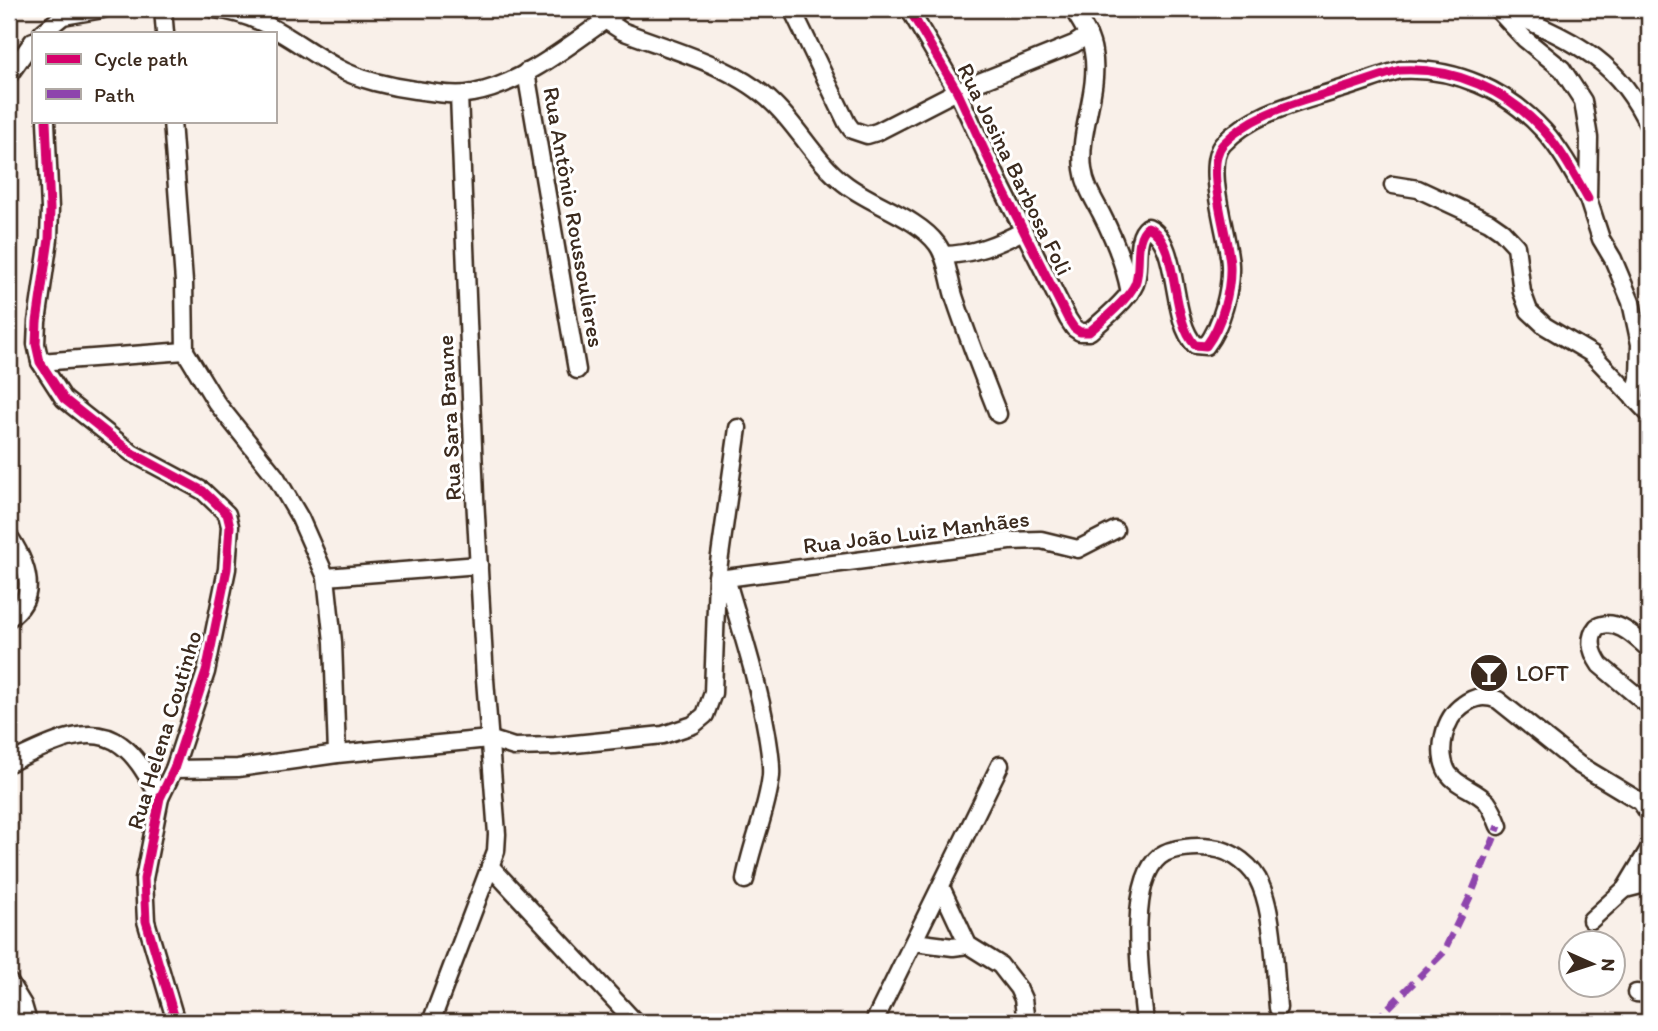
<svg xmlns="http://www.w3.org/2000/svg" width="1658" height="1031" font-family="Itim,sans-serif">
	<rect width="100%" height="100%" fill="#f9f0e9"/>
	<filter id="ink" filterUnits="userSpaceOnUse"><feTurbulence type="fractalNoise" baseFrequency=".0143" numOctaves="2"/><feDisplacementMap in="SourceGraphic" scale="14" xChannelSelector="R" yChannelSelector="G"/><feConvolveMatrix kernelMatrix="1 2 1 2 8 2 1 2 1" color-interpolation-filters="sRGB"/></filter>
	<g filter="url(#ink)">
		<g fill="none" stroke-linecap="round" stroke-linejoin="round">
			<!-- street casing -->
			<g stroke="#3b2a1e" stroke-width="21">
				<g id="street">
					<path d="M163,9L165,33"/>
					<path d="M214,9C265,14 294,44 338,68C357,79 392,87 415,90C434,92 454,97 473,93C525,84 578,38 621,9"/>
					<path d="M792,9L847,123L852,130L867,135L877,132L957,91L1074,44L1088,35"/>
					<path d="M909,9L957,91L1000,184L1068,319L1074,328L1080,332H1089C1102,321 1128,300 1135,284C1142,268 1133,238 1148,227C1181,243 1169,318 1195,345L1206,346C1222,325 1231,290 1230,265C1229,237 1203,166 1223,144C1253,112 1298,103 1338,90C1359,84 1379,76 1400,70C1454,67 1507,90 1544,131C1562,151 1575,176 1588,199"/>
					<path d="M1073,9C1081,23 1091,36 1093,52C1100,91 1078,130 1083,169C1085,186 1093,198 1101,213C1114,238 1125,266 1130,293"/>
					<path d="M1497,9L1525,39L1562,69L1583,101L1589,138L1588,199L1601,239L1613,259L1631,302L1640,344L1639,378L1634,399"/>
					<path d="M1502,9C1569,40 1616,55 1649,127"/>
					<path d="M605,20L622,31C671,50 736,66 774,104C799,128 816,162 844,183C870,204 917,217 937,244C948,259 949,282 955,299C968,338 983,376 998,414"/>
					<path d="M42,33L63,16L103,9"/>
					<path d="M526,72L577,370"/>
					<path d="M9,75L33,41"/>
					<path d="M46,121L50,209L49,239L37,322L36,344L40,362L64,399L132,453L203,491L227,514L230,526L227,569L206,672L174,769L160,798L144,879L146,921L176,1022"/>
					<path d="M172,121L184,282L185,351L216,402L276,477L300,518L326,577L479,565"/>
					<path d="M1393,185L1418,189L1489,222L1502,231L1516,246L1522,292L1529,311L1545,326L1592,354L1649,414"/>
					<path d="M943,255C972,255 998,244 1023,231"/>
					<path d="M40,362L185,351"/>
					<path d="M9,536C26,562 41,596 9,618"/>
					<path d="M326,577L333,642L337,754"/>
					<path d="M717,577L726,578L1009,541L1041,540L1078,549L1115,530"/>
					<path d="M726,578C741,629 758,681 767,734C769,748 772,762 771,776C767,812 751,845 745,880"/>
					<path d="M1649,649C1635,637 1616,617 1597,627C1587,639 1592,653 1600,665L1649,706"/>
					<path d="M9,763C42,748 88,720 121,745C139,758 149,780 160,798"/>
					<path d="M174,769L238,768L337,754L489,739L514,747L555,746L663,735L693,725L705,715L713,693L717,577L738,428"/>
					<path d="M1499,826C1496,818 1492,809 1487,802C1476,790 1457,786 1448,773C1436,752 1444,718 1463,705C1475,696 1485,695 1498,700L1578,764L1641,802L1649,814"/>
					<path d="M490,866L635,1022"/>
					<path d="M941,887L968,945L1000,965L1018,988L1023,999L1026,1022"/>
					<path d="M1625,889L1649,883"/>
					<path d="M1591,920L1625,889L1649,849"/>
					<path d="M914,942L953,947L968,945"/>
					<path d="M9,982L23,1005L28,1022"/>
					<path d="M1636,993L1649,994"/>
					<path d="M431,1022L496,851L497,834L485,679L475,497L459,95"/>
					<path d="M874,1022L1000,765"/>
					<path d="M1145,1022C1141,982 1126,883 1160,856C1172,847 1197,846 1212,848C1232,850 1254,867 1261,886C1274,916 1275,974 1278,1008"/>
				</g>
			</g>
			<!-- street -->
			<use href="#street" stroke="#fff" stroke-width="16"/>
			<!-- quiet -->
			<path stroke="#8e44ad" stroke-width="7" stroke-dasharray="14 7" stroke-linecap="butt" d="M1374,1022L1443,953L1470,897L1499,826"/>
			<!-- cycleway casing -->
			<g stroke="#fff" stroke-width="13">
				<g id="cycleway">
					<path d="M909,9L957,91L1000,184L1068,319L1074,328L1080,332H1089C1102,321 1128,300 1135,284C1142,268 1133,238 1148,227C1181,243 1169,318 1195,345L1206,346C1222,325 1231,290 1230,265C1229,237 1203,166 1223,144C1253,112 1298,103 1338,90C1359,84 1379,76 1400,70C1454,67 1507,90 1544,131C1562,151 1575,176 1588,199"/>
					<path d="M46,121L50,209L49,239L37,322L36,344L40,362L64,399L132,453L203,491L227,514L230,526L227,569L206,672L174,769L160,798L144,879L146,921L176,1022"/>
				</g>
			</g>
			<!-- cycleway -->
			<use href="#cycleway" stroke="#d6006c" stroke-width="9"/>
		</g>
	</g>
	<!-- icons -->
	<defs>
		<g id="bar-disc" transform="scale(2.0125)"><circle r="9.5" fill="#3b2a1e" stroke="#fff"/><path d="M-6-5H6L.8 .8V4.5H3.5V6h-7V4.5H-.8V.8Z" fill="#fff"/></g>
	</defs>
	<g fill-rule="evenodd">
		<use href="#bar-disc" x="1489" y="673"/>
	</g>
	<g text-anchor="middle" dominant-baseline="central" stroke-width="6" stroke-linejoin="round" paint-order="stroke">
		<!-- street labels -->
		<g font-size="23" fill="#3b2a1e" stroke="#fff">
			<text transform="translate(1015 169) rotate(64)">Rua Josina Barbosa Foli</text>
			<text transform="translate(574 217) rotate(80)">Rua Antônio Roussoulieres</text>
			<text transform="translate(449 418) rotate(-93)">Rua Sara Braune</text>
			<text transform="translate(916 532) rotate(-7)">Rua João Luiz Manhães</text>
			<text transform="translate(164 730) rotate(-73)">Rua Helena Coutinho</text>
		</g>
		<!-- poi labels -->
		<g font-size="23" fill="#3b2a1e" stroke="#fff" text-anchor="start">
			<text x="1516" y="673">LOFT</text>
		</g>
	</g>
	<!-- margin -->
	<rect width="1658" height="1031" fill="none" stroke="#fff" stroke-width="35"/>
	<rect x="18" y="18" width="1623" height="996" fill="none" stroke="#3b2a1e" stroke-width="2.5" filter="url(#ink)"/>
	<!-- legend -->
	<rect x="32" y="32" width="245" height="91" fill="#ffffff" stroke="#b1aaa5" stroke-width="2"/>
	<rect x="46" y="54" width="35" height="10" fill="#d6006c" stroke="#b1aaa5" stroke-width="2"/>
	<text x="94" y="66" font-size="21" fill="#3b2a1e">Cycle path</text>
	<rect x="46" y="89" width="35" height="10" fill="#8e44ad" stroke="#b1aaa5" stroke-width="2"/>
	<text x="94" y="102" font-size="21" fill="#3b2a1e">Path</text>
	<!-- north arrow -->
	<g transform="translate(1592 964) rotate(93)"><circle r="33" fill="#ffffff" stroke="#b1aaa5" stroke-width="2"/>
	<path d="M0-5L12 26L0 18L-12 26Z" fill="#3b2a1e"/>
	<text y="-10" font-size="19" font-weight="bold" text-anchor="middle" fill="#3b2a1e">N</text>
	</g>
</svg>
